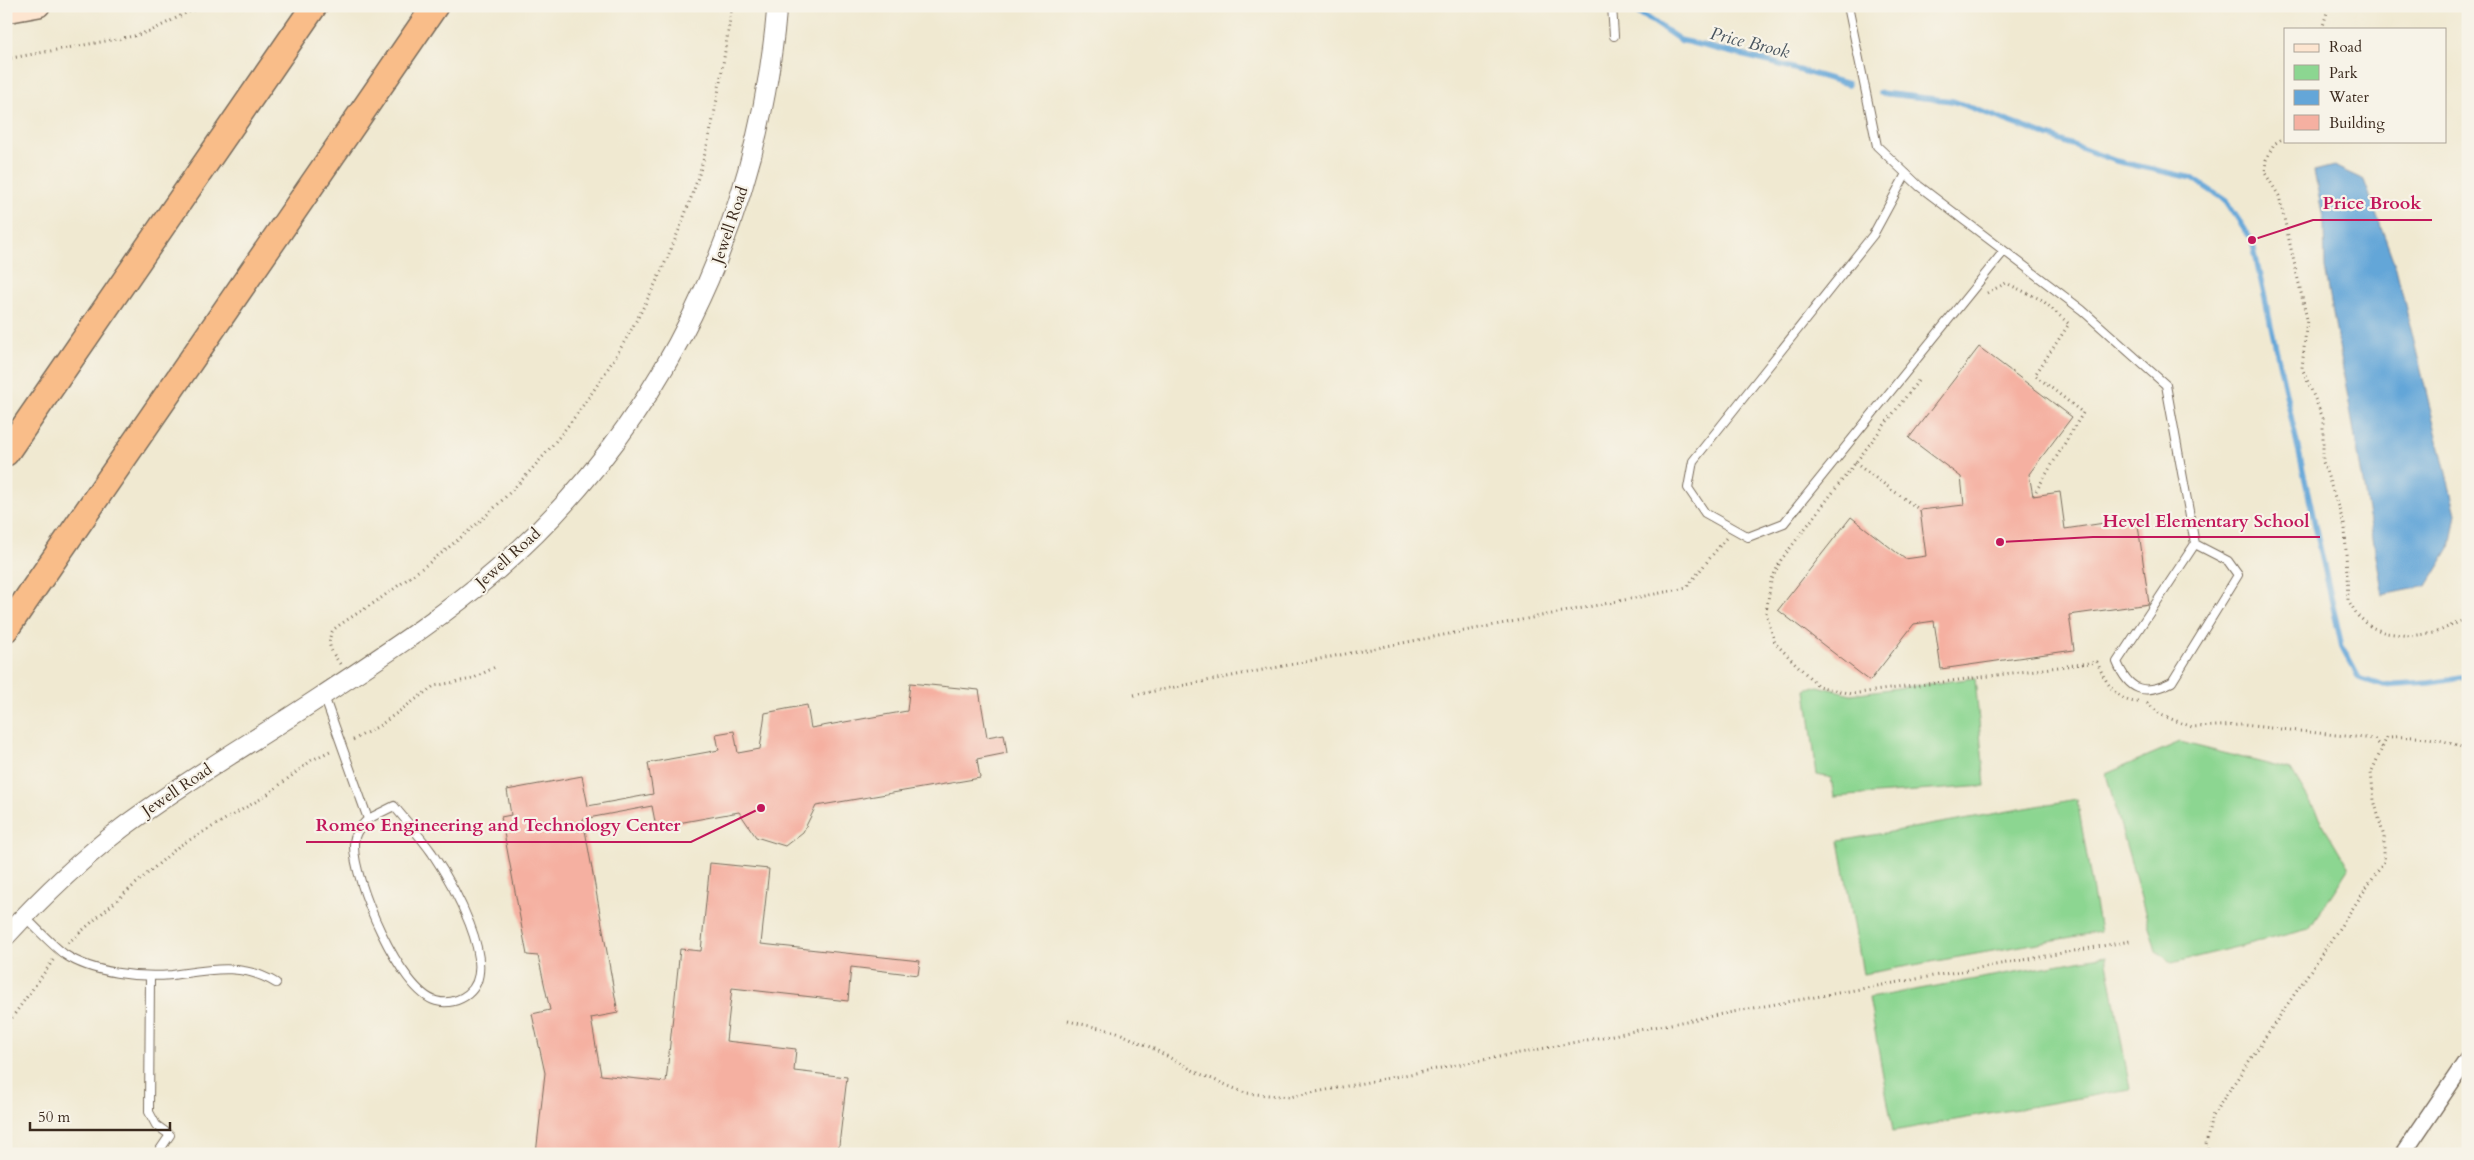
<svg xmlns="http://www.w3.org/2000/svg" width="2474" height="1160" font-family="Cardo,serif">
	<rect width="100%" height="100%" fill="#f7f3e8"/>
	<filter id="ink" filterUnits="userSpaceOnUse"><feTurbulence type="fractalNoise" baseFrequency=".02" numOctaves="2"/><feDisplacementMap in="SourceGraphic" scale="10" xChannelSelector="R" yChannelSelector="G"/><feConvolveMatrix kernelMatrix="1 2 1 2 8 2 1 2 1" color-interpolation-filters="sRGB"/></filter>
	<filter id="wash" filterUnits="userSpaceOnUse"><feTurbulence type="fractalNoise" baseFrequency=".0096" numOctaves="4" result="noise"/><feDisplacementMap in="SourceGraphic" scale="20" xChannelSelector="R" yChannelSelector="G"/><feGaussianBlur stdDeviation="1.12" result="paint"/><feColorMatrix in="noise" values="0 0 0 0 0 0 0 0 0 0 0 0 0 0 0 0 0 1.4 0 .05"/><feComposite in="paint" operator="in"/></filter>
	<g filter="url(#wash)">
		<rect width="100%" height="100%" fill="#f0e9d1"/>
		<!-- green -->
		<g fill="#8cd691" stroke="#648058">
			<path d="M1975,678L1985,786L1834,797L1831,778L1817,775L1806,690L1818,686L1851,694Z"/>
			<path d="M2180,742L2291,770L2349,868L2309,929L2172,963L2156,951L2106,774Z"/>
			<path d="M2077,799L2100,932L1863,974L1839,841Z"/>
			<path d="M2106,956L2130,1089L1893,1131L1869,998Z"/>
		</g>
		<!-- water -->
		<path fill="#64a6d8" stroke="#50687b" d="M2334,166L2364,180L2396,268L2456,514L2450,548L2427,586L2383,595L2325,268L2324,223L2314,171Z"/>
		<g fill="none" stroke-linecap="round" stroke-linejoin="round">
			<!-- stream -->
			<g stroke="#64a6d8" stroke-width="5.5">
				<path d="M1623,6L1648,18L1680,40L1774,63L1848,84"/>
				<path d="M1880,93L1953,101L2116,161L2192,178L2226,201L2252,240L2342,647L2359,678L2384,686L2430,683L2468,677"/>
			</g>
		</g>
		<g id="blocks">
			<!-- building -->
			<g fill="#f5b0a1">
				<path d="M1979,347L2072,417L2029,474L2033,496L2060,492L2065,529L2137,518L2149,604L2069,615L2074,650L1941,669L1934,621L1914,624L1870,681L1778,610L1851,517L1905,559L1926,556L1920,510L1964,505L1961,477L1909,438Z"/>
				<path d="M910,683L979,690L987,737L1004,734L1007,753L977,759L980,778L816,806L803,832L785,846L756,837L739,812L656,827L652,806L583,819L618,1013L591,1018L601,1075L666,1082L680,949L701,951L710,863L769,869L761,944L920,961L918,975L851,967L848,1001L732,988L726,1041L796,1049L794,1071L847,1077L838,1154H536L545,1073L532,1014L550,1010L538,956L527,955L501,817L511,815L507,790L582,776L588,806L653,794L648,763L719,750L716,734L734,731L738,753L760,749L765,713L807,705L811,728L907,711Z"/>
			</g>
		</g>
	</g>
	<g filter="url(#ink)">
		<use href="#blocks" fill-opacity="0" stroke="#7a6d5d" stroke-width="1"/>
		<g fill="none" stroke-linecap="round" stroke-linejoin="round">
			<!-- service casing -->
			<g stroke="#7a6d5d" stroke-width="10">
				<g id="service">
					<path d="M1612,6L1614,36"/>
					<path d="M1848,6L1877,146L1919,186L2082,310L2166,385L2195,544L2117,662C2129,691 2144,696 2172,682L2238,575L2228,561L2195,544"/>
					<path d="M1906,174L1873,235L1693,461L1688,488L1705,513L1748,537L1784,523L2004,251"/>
					<path d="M324,696L368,819L394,806C406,821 420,836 432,853C450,880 502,967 468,994C459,1001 447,1004 436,1001C400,991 353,880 354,845C354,833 360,827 368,819"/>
					<path d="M25,917C38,930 50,943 64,954C92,973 140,978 172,975C209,970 242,962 276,983"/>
					<path d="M150,976L149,1112L156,1125L170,1135L157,1154"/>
				</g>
			</g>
			<!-- minor casing -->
			<g stroke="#7a6d5d" stroke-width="18">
				<path id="minor" d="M2403,1154L2468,1058"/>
			</g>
			<!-- tertiary casing -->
			<g stroke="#7a6d5d" stroke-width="21">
				<path id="tertiary" d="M6,936C42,897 80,860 122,828C186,780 256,740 322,696C382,656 443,617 497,570C662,426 759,223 777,6"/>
			</g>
			<!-- secondary casing -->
			<g stroke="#7a6d5d" stroke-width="24">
				<path id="secondary" d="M6,12L39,6"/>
			</g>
			<!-- trunk casing -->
			<g stroke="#7a6d5d" stroke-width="28">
				<g id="trunk">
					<path d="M6,453L314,6"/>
					<path d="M6,629L435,6"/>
				</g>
			</g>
			<!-- path -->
			<g stroke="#7a6d5d" stroke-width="3" stroke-dasharray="1 4" stroke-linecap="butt">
				<path d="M2322,29L2329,6"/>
				<path d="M6,59L134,36L153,30L188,12L207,6"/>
				<path d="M2285,137L2274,144L2266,160L2265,173L2279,196L2307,319L2302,368L2323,418V462L2345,527L2348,600L2358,616L2371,627L2386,633L2410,636L2435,633L2468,618"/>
				<path d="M1987,293L2006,283L2042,300L2069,324L2035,375L2083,413L2033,496"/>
				<path d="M1918,381L1781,560L1771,581L1766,613L1775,643L1818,686L1851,694L2097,662C2105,681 2116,702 2138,702"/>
				<path d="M1855,463L1920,510"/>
				<path d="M340,664C332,652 325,644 333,630C348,618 366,609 381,598C415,574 448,549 479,522C576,435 649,318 692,195C714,135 722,69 732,6"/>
				<path d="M1134,695L1686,588L1726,538"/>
				<path d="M2147,703L2161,715L2192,727L2243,725L2374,739L2384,749"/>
				<path d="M353,740L379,726L434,686L472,679L497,666"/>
				<path d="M68,943L179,846L264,797L312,760L332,750"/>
				<path d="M1068,1021L1117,1032L1150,1047L1198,1073L1245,1093L1290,1097L1759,1007L2130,941"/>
				<path d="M6,1026L54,959"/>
				<path d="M2210,1154L2206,1145L2212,1116L2384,862V837L2374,800L2371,773L2387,737C2417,736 2441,737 2468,750"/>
			</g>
			<!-- service -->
			<use href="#service" stroke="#fff" stroke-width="8"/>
			<!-- minor -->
			<use href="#minor" stroke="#fff" stroke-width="15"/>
			<!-- tertiary -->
			<use href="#tertiary" stroke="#fff" stroke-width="19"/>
			<!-- secondary -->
			<use href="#secondary" stroke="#fde5d0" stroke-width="21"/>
			<!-- trunk -->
			<use href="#trunk" stroke="#f9bd89" stroke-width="25"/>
		</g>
	</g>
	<g text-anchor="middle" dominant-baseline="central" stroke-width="4.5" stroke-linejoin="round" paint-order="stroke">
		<!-- street labels -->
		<g font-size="16" fill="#3b2a1e" stroke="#f7f3e8">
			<text transform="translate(730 225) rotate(-71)">Jewell Road</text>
			<text transform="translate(508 558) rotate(-42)">Jewell Road</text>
			<text transform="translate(177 790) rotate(-34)">Jewell Road</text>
		</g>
		<!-- water labels -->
		<g font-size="18" font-style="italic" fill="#49555f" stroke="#f7f3e8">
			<text transform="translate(1750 43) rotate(14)">Price Brook</text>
		</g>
	</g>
	<!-- callouts -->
	<path fill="none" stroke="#c2185b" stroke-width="2" d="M2252 240L2313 220H2432M2000 542L2093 537H2320M761 808L691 842H306"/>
	<g fill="#c2185b" stroke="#f7f3e8" stroke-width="2">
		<circle cx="2252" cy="240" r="5"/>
		<circle cx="2000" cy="542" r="5"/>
		<circle cx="761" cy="808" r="5"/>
	</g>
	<g font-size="18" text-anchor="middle" font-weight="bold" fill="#c2185b" stroke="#f7f3e8" stroke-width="4.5" stroke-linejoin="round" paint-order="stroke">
		<text x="2372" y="209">Price Brook</text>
		<text x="2206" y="527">Hevel Elementary School</text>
		<text x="498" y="831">Romeo Engineering and Technology Center</text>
	</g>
	<!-- margin -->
	<rect width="2474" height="1160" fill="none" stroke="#f7f3e8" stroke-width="25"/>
	<!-- legend -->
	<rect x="2284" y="28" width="162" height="115" fill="#f7f3e8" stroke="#aca397"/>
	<rect x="2294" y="44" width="25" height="8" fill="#fde5d0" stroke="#aca397"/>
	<text x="2329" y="52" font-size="15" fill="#3b2a1e">Road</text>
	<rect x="2294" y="65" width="25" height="15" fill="#8cd691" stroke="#aca397"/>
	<text x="2329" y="78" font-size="15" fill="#3b2a1e">Park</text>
	<rect x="2294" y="90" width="25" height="15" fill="#64a6d8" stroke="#aca397"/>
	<text x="2329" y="102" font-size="15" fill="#3b2a1e">Water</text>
	<rect x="2294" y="115" width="25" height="15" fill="#f5b0a1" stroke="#aca397"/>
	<text x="2329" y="128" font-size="15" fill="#3b2a1e">Building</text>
	<!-- scale -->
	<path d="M30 1122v8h140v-8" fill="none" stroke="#3b2a1e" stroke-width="2.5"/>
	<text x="38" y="1122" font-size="15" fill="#3b2a1e" stroke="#f7f3e8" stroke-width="4" paint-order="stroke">50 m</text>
</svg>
